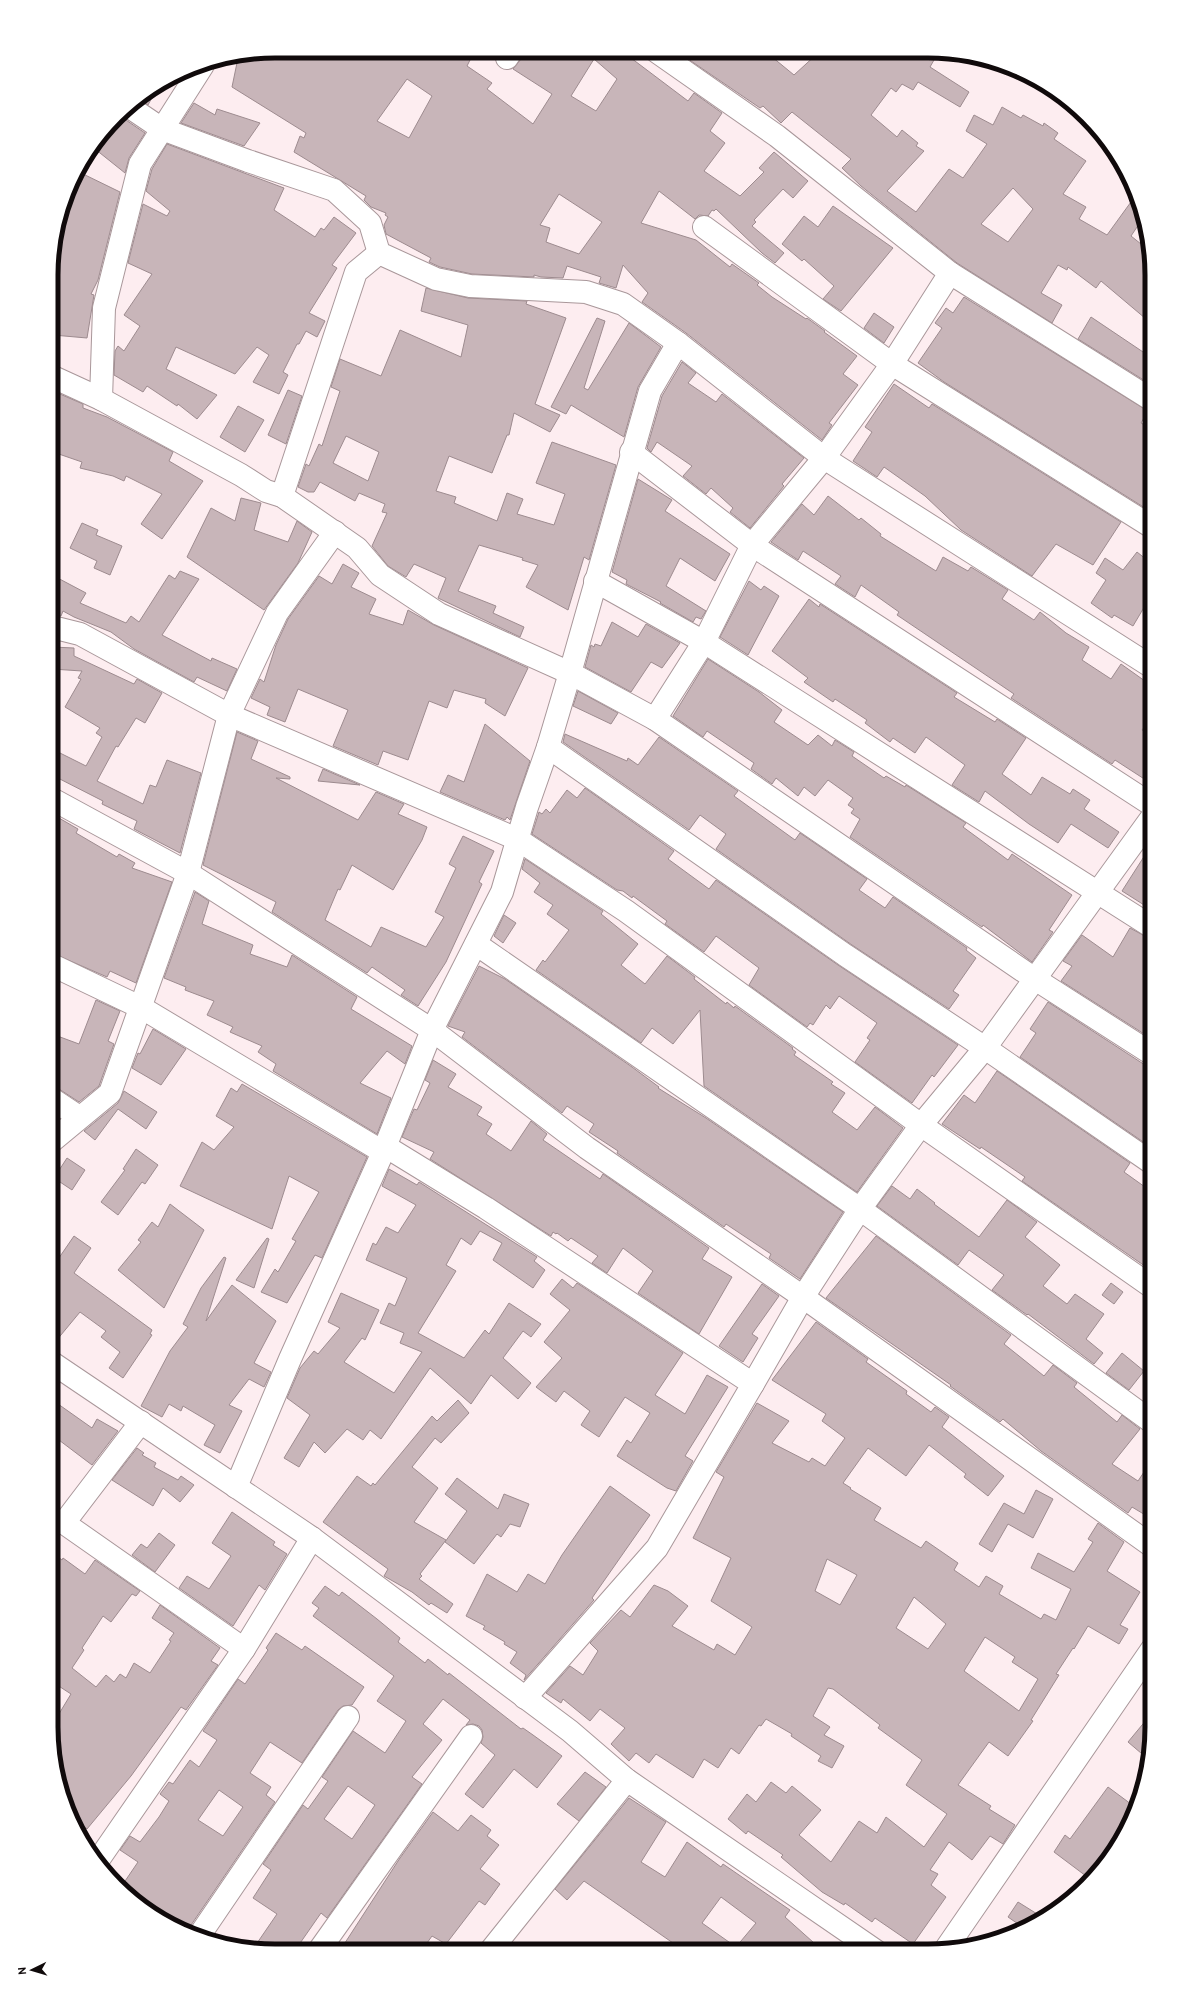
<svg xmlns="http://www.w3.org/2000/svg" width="1203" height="2002" font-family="Overpass,sans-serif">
	<rect width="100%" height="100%" fill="#fdedf0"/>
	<!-- building -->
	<g fill="#c8b5b9" stroke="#9d8b8f" fill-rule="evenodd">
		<path d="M275,51L474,52L467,66L492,83L487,89L533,124L552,94L513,69L521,59L523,52H623L688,101L694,93L722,113L710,131L725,143L704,171L740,196L764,172L759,168L774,152L808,181L793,198L783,189L754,220L756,222L752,226L784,253L775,263L762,253L716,209L714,211L712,210L708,216L699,215L695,219L659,191L641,223L696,240L730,267L732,264L759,283L757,285L772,297L806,319L807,318L825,331L824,332L857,356L843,374L858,385L829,423L832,425L822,440L686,333L642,302L648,293L623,265L616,288L599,283L601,277L567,266L563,278L541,277L534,275V277L472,274L440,267L429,262L431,258L386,234L384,225L388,217L385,215L386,213L371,207L364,200L366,196L294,152L300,136L304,138L306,133L232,87L238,58ZM594,59L617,79L596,111L571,96ZM407,79L432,96L409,138L377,121ZM559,194L602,222L579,254L546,242L550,228L540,225Z"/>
		<path d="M682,52H766L794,75L818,53H923L934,60L930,67L969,92L960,107L918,82L913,90L902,84L896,92L891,88L871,115L897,137L902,130L918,143L916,146L924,151L887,191L916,212L949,169L963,178L987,144L966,131L974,115L993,125L1002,107L1021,118L1023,115L1043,126L1044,123L1058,133L1054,139L1086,161L1063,194L1086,207L1079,219L1107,235L1136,195L1141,221L1131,236L1146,248L1152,275V324L1101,281L1096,288L1068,267L1067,270L1058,265L1041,293L1062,305L1052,323L957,263L861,186L842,168L851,159L792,112L781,123L763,106L760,108L691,61ZM1013,188L1033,209L1008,242L981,224Z"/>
		<path d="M157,88L148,105L140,99Z"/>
		<path d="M194,103L215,115L217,109L260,123L244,146L181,123Z"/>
		<path d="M120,116L145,133L129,158L125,173L95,149Z"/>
		<path d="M167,144L284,188L274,210L315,237L321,228L324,230L334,217L356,233L332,265L337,268L309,313L325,321L317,337L306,331L299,344H297L283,372L288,375L279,394L253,382L269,355L257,347L235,374L176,347L166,369L217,395L197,419L178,404L177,406L147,386L143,392L114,375L115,351L118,346L124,351L140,326L124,315L152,274L128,263L143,204L167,216L170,211L146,191L152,169Z"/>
		<path d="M79,172L120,192L98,280L91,294L94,295L87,338L53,335V246L70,191Z"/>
		<path d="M833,206L893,248L841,311L823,299L834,286L804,259L802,261L782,244L804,216L818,227Z"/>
		<path d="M426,288L468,298L527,301L526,304L566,318L535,404L560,415L550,432L514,413L509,435H507L492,473L449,456L436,491L456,497L454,503L497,521L507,493L523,499L517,514L554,525L565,494L536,483L552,442L616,465L589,560L584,557L568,610L526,587L538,565L522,560L523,558L479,545L458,591L496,606L493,613L524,627L520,637L438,598L446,578L414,564L406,577L388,566L372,546L387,513L382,512L385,504L359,493L355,501L320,482L314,492H308L298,487L306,464L309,466L319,444L322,446L340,391L331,387L340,359L381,376L400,330L461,357L468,325L421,311ZM346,436L379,452L368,481L333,463Z"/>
		<path d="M964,297L1148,411L1141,423L1152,429V497L1145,508L944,382L918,363L942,328L935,323L946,308L953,313Z"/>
		<path d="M874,313L894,327L884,343L864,328Z"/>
		<path d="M1091,317L1152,358V381L1150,384L1078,339Z"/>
		<path d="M597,318L605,321L584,388L588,390L629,323L661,347L638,387L624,437L571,405L566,414L551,407Z"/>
		<path d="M682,362L696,373L688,383L716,402L722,394L804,458L782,484L784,486L750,528L730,512L733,508L711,488L706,494L683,476L692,466L657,442L651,452L647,448L662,396Z"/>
		<path d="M894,384L929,408L932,404L1121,522L1093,565L1056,544L1032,576L961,530L925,496L884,467L877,477L853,461L872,432L865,427Z"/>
		<path d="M288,390L302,396L286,444L268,435Z"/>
		<path d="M53,391L83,404V408L107,417L173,452L169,461L203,481L162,539L141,524L162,494L126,476L124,481L113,476L80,468L82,462L53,452Z"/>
		<path d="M238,406L264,420L245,452L220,437Z"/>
		<path d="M638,479L672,500L665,511L730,554L715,581L680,558L666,586L706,611L701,619L696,617L693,622L660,603L661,602L626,584L627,580L612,572Z"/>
		<path d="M828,496L859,520L861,518L881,534L880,536L936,571L943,557L968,571L971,567L1008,590L1002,599L1034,620L1040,612L1066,633L1089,647L1082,660L1111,679L1121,664L1152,686V717L1142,730L1152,737V784L1115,760L1112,764L1011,698L1014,694L897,615L899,612L861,585L855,597L835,584L841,576L803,551L798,560L771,542L802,504L814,515Z"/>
		<path d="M241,498L261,503L254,530L288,542L297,521L312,532L298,563L264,610L187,557L211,508L235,521Z"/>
		<path d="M82,523L98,530L96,535L122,546L110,575L94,568L97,561L70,548Z"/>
		<path d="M1137,552L1152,564V607L1146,604L1133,626L1114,615L1112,618L1091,603L1106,580L1096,573L1105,558L1123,570Z"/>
		<path d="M343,564L359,573L351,587L376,599L369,614L403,625L408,610L434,625L528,668L505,716L485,703L486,699L454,690L447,708L429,701L408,760L383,751L378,765L333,746L348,710L298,689L285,722L267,715L270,707L251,698L260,679L264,682L276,645L288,619L319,576L332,584Z"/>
		<path d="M180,571L199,579L162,635L211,661L212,658L237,669L227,691L197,677L194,682L134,649L111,632L74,617L63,611L61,616L52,615V575L86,593L80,603L126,623L131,616L139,622L169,575L175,579Z"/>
		<path d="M749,581L761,590L764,586L779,596L748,655L720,637Z"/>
		<path d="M809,599L819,607L820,604L957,693L954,697L995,722L997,719L1026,738L1002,774L1031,795L1042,777L1070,794L1073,789L1090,800L1084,809L1119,832L1108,848L1071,824L1058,843L1029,824L985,791L979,802L952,785L965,765L926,737L915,753L893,738L890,742L865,723L867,720L835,699L833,702L804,682L808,678L772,651Z"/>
		<path d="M612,622L638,637L646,624L680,643L662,668L651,662L631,692L585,667L591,645L594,647L595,644L601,646Z"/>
		<path d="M52,647L74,648V656L134,684L137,679L162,693L145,723L136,718L118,747L116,746L97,781L143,804L150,785L156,787L167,760L201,773L180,853L134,829L137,821L102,804L103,801L52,775V749L86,766L102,737L96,733L100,728L65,707L81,679L78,678L82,671L52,669Z"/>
		<path d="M708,659L759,692L782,710L774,722L808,745L818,735L832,746L835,740L854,752L852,756L884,778L886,776L905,787L906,785L966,823L963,827L1008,860L1012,854L1072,895L1049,930L1053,932L1032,962L983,925L982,927L850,837L860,819L851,813L854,809L848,805L853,798L828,780L815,796L804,787L798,796L776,778L772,784L751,769L754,763L707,731L703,737L673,716Z"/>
		<path d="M578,691L618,713L611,724L573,706Z"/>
		<path d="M485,724L530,761L510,820L507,817L505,820L440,792L448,775L464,782Z"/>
		<path d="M237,732L258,741L251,759L290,777V779L276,778L358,820L376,792L404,804L398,814L427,827L422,840L393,890L352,865L340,890L338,889L325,920L371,947L381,927L426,947L444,917L435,912L456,868L449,864L463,836L494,851L479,882L482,884L446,962L418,1006L401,995L405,990L372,967L367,973L272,912L276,902L203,865Z"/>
		<path d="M565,734L627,761L628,758L638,765L659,737L738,791L734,796L795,840L800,833L867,879L859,890L885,908L893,897L967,948L966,950L976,958L953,991L959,995L949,1009L852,945L716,849L726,834L700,815L689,830L563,742Z"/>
		<path d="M323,769L360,785L318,781Z"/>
		<path d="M585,788L674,851L668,859L709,889L716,880L838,965L958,1045L934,1077L932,1075L912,1103L855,1062L870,1040L867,1038L877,1023L839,996L830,1009L826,1005L813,1025L810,1023L807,1027L749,985L759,968L716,936L704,952L665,924L667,921L633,896L632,898L623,891L617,890L532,834L539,812L542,814L546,809L550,813L567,790L577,798Z"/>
		<path d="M52,814L78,829L76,833L117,857L119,854L135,863L132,868L172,882L136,983L110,971L107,977L52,953Z"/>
		<path d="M1152,844V910L1122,891Z"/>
		<path d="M525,859L603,911L601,914L638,944L621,965L645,984L667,956L695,977L694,979L726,1004L727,1002L734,1008L735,1006L793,1048L792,1049L796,1052L794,1055L833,1082L831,1084L845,1093L832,1112L857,1130L875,1107L903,1128L857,1192L704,1086L700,1010L673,1044L652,1028L641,1043L536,970L543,960L545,962L569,930L547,914L553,905L534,892L540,883L522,869Z"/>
		<path d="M195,892L209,901L202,924L253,945L250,954L287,967L292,955L357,997L351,1009L412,1046L405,1064L387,1051L360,1083L391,1098L377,1134L273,1071L276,1064L258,1052L262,1046L230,1032L233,1027L207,1015L214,1001L185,990L186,987L164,978Z"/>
		<path d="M504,915L516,923L503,943L494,936Z"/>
		<path d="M1130,928L1152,940V1039L1061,981L1072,966L1063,961L1082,935L1113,957Z"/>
		<path d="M479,966L505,979L632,1067L659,1087L658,1088L706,1118L843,1212L800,1279L769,1258L771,1254L726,1224L724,1227L617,1153L618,1151L589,1132L594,1124L567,1106L562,1113L462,1037L465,1032L448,1026Z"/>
		<path d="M96,1000L120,1011L108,1041L114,1044L99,1086L79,1102L59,1089L52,1087V1034L79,1044Z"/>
		<path d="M1048,1002L1145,1065L1152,1066V1148L1020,1057L1036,1033L1030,1029Z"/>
		<path d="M153,1029L186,1049L161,1085L132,1068L138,1053L140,1054Z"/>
		<path d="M433,1060L456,1074L448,1087L482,1107L477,1115L492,1124L486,1134L511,1151L531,1121L547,1134L543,1140L600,1179L603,1174L709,1248L702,1259L732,1277L699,1334L638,1293L653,1271L623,1248L607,1273L592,1263L598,1256L571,1238L568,1241L557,1233L556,1234L553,1232L551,1236L430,1159L434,1152L402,1137L414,1109L417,1110L430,1083L425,1080Z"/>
		<path d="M997,1071L1130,1163L1124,1172L1152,1192V1271L1022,1181L1025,1177L981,1147L980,1149L942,1124L964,1095L975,1103Z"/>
		<path d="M242,1084L367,1157L322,1258L315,1255L287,1303L261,1292L275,1269L278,1272L296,1241L292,1239L319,1192L289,1176L272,1229L180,1186L202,1142L214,1150L234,1127L216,1116L231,1088L237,1092Z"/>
		<path d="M124,1091L157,1112L146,1129L118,1109L95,1140L84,1131L118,1103Z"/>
		<path d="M136,1149L158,1165L145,1184L142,1182L118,1215L101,1202L125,1170L123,1169Z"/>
		<path d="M67,1158L85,1170L72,1190L54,1178Z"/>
		<path d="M389,1169L417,1185L419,1182L537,1257L534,1261L545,1270L533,1288L493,1260L502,1243L480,1231L471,1245L461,1238L446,1265L456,1271L418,1333L464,1358L485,1330L489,1334L509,1303L541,1324L531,1337L523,1331L503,1358L531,1383L518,1399L491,1375L471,1404L430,1368L381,1439L370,1430L363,1440L347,1429L325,1453L314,1442L299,1467L284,1458L310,1415L287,1398L300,1368L314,1351L318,1354L340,1328L328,1322L341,1293L379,1310L365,1340L362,1338L344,1362L394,1393L422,1352L400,1343L404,1333L380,1323L389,1303L395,1306L407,1278L366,1260L373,1243L376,1245L386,1227L398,1233L416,1205L382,1186Z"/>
		<path d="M892,1186L910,1199L917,1189L935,1203L934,1204L979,1237L1007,1200L1037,1222L1025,1237L1060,1265L1043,1286L1067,1304L1075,1294L1104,1314L1086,1339L1103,1353L1094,1364L1028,1314L1027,1315L992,1290L1004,1275L969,1250L958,1265L877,1206Z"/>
		<path d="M170,1204L204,1230L164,1308L118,1270L141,1242L138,1240L152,1222L158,1227Z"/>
		<path d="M74,1236L91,1248L74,1273L152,1330L150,1334L152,1335L123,1378L109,1368L120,1352L101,1337L106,1331L80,1312L51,1347L52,1268Z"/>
		<path d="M876,1236L1011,1335L1004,1344L1044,1376L1053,1365L1077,1383L1074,1387L1117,1422L1122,1415L1140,1429L1112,1464L1138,1481L1152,1460V1519L1132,1507L1128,1513L1041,1451L1003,1419L1000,1422L950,1386L951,1385L826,1298Z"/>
		<path d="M267,1238L269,1239L254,1288L236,1280Z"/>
		<path d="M224,1257L226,1258L206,1321L232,1285L276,1321L254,1363L271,1372L266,1383L264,1387L249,1379L229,1405L242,1411L220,1453L204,1445L215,1425L183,1406L181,1411L169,1404L162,1417L141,1406L170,1351L188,1327L183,1324L201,1288Z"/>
		<path d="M562,1279L573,1288L577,1283L683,1353L655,1395L685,1414L707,1375L728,1387L685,1456L693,1461L676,1491L667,1488L617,1456L627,1440L631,1443L650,1413L625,1397L599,1437L581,1425L590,1411L564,1391L556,1402L536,1387L562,1358L544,1342L570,1310L550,1294Z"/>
		<path d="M1111,1283L1123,1292L1114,1304L1102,1295Z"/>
		<path d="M762,1284L779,1296L752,1334L758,1338L743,1362L719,1346Z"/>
		<path d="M816,1322L868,1359L866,1362L907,1391L906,1394L931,1412L935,1407L949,1417L942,1427L1004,1476L988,1496L964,1477L966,1474L929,1445L906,1476L868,1448L843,1483L851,1488L850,1489L881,1508L874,1520L921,1548L926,1541L958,1563L954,1570L979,1587L986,1576L1003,1586L999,1594L1041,1619L1044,1614L1056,1620L1071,1589L1031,1568L1038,1553L1074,1572L1093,1542L1088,1539L1098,1523L1124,1542L1107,1571L1140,1592L1120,1625L1128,1629L1119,1644L1088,1626L1074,1649L1073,1648L1056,1674L1059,1675L1031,1720L1033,1721L1008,1756L989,1742L958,1785L991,1806L989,1809L1015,1825L1003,1844L990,1836L972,1860L949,1842L930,1870L938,1874L931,1885L946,1897L913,1944L875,1918L872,1922L845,1903L844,1905L822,1892L781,1857L783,1855L748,1831L746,1834L728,1819L747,1794L756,1802L771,1782L786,1793L792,1786L821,1810L799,1835L831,1862L859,1821L877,1833L886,1817L924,1847L947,1814L906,1785L922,1760L878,1728L880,1725L833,1689L828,1688L813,1716L830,1727L824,1735L844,1746L832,1768L818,1761L821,1756L791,1736L792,1734L766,1719L761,1726L759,1725L739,1754L731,1748L718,1768L704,1759L693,1778L656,1754L649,1763L636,1753L629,1761L611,1744L625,1728L600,1709L590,1721L563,1699L561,1703L546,1693L570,1666L583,1675L598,1651L590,1643L621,1610L630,1617L654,1585L668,1591L688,1606L672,1626L714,1650L717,1644L735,1655L752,1627L711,1601L731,1558L693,1538L724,1477L716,1472L757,1403L789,1421L772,1443L809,1462L812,1458L825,1466L845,1438L822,1421L826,1414L772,1380ZM827,1559L857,1575L840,1605L815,1591ZM914,1597L946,1624L928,1649L896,1628ZM985,1637L1015,1657L1012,1662L1038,1679L1019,1711L964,1671Z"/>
		<path d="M1122,1353L1144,1371L1129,1390L1106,1373Z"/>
		<path d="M51,1399L92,1428L97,1419L118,1431L92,1465L51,1434Z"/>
		<path d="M458,1400L469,1413L441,1443L435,1438L412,1467L438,1488L414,1522L446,1540L420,1574L422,1576L419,1579L453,1604L447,1613L431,1603L429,1605L412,1592L384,1576L388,1569L323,1522L357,1476L371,1486L373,1483L375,1485L432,1416L437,1421Z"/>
		<path d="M137,1448L144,1453L142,1455L156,1463L154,1467L178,1480L181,1476L194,1485L180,1502L163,1488L153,1506L112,1480Z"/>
		<path d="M457,1478L498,1509L504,1494L529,1504L520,1527L510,1524L501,1537L497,1534L474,1564L445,1542L467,1511L445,1494Z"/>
		<path d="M610,1486L650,1515L592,1598L594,1600L524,1680L526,1675L510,1663L517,1652L504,1644L505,1642L483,1629L485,1626L466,1616L487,1574L517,1592L528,1574L545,1584L562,1555Z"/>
		<path d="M1036,1490L1053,1499L1033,1538L1008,1524L992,1552L979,1544L1004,1503L1024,1514Z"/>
		<path d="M232,1512L275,1542L273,1545L287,1554L265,1590L259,1585L233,1626L179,1588L187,1576L209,1589L231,1556L212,1543Z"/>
		<path d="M159,1533L175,1545L155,1572L132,1555L141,1544L147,1548Z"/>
		<path d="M51,1552L62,1560L63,1558L85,1574L95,1560L140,1591L136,1596L132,1594L111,1622L103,1616L82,1648L84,1650L72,1668L96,1687L106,1675L114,1682L120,1674L126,1678L134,1663L150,1673L171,1641L169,1640L174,1633L152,1618L160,1605L220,1648L211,1661L218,1665L186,1710L181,1707L131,1776L87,1829L68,1812L51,1727L71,1694L51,1681Z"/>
		<path d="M325,1586L339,1596L342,1592L377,1619L400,1638L398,1642L425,1663L428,1659L448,1675L449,1673L521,1729L523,1728L533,1735L562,1756L537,1788L514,1769L483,1808L465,1794L495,1755L481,1743L483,1737L482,1730L479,1726L473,1724L466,1725L470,1720L443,1699L423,1724L442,1740L412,1777L422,1784L327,1918L321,1913L296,1949H253L277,1914L253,1898L271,1870L263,1864L303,1805L308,1809L328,1781L322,1777L353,1731L385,1753L406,1721L377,1701L394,1676L313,1616L319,1608L312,1603ZM348,1786L375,1805L352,1839L324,1819Z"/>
		<path d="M276,1633L302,1650L305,1646L364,1687L352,1705L343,1706L338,1710L302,1763L270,1742L250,1773L271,1787L266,1795L275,1802L189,1928L152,1906L149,1910L139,1905L121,1887L138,1862L120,1850L130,1836L140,1842L159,1817L169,1801L160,1794L169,1782L173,1784L190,1760L199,1767L217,1740L203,1731L238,1679L245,1684L268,1650L266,1648ZM219,1790L243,1807L223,1836L198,1820Z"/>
		<path d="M1152,1713V1742L1148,1759L1128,1742Z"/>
		<path d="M585,1772L606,1787L579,1821L557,1804Z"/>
		<path d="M1108,1787L1135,1807L1109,1856L1090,1879L1054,1852L1065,1835L1070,1839Z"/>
		<path d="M629,1798L666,1822L641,1862L665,1877L687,1842L721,1867L723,1864L790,1910L785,1917L823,1951L683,1950L584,1881L567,1900L555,1889ZM721,1897L756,1923L736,1947L702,1923Z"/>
		<path d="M433,1812L458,1831L471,1815L491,1830L487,1836L499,1845L480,1869L500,1884L485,1905L479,1901L446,1944L432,1936L422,1950L341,1949L400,1858Z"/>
		<path d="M1018,1902L1042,1917L1024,1928L1008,1917Z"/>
	</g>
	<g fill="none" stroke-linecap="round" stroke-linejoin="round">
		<!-- street casing -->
		<g stroke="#a9979a" stroke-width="24">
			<g id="street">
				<path d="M657,52L777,136L950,273L1152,400"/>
				<path d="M507,58L511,52"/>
				<path d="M128,106L162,129L248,161L334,190L370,223L379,253L436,279L470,286L586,292L623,304L678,343L824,458L1152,667"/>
				<path d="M704,227L892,364L1152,527"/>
				<path d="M53,377L101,399L241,475L266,491L282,496L357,548L380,575L439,614L570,673L655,719L1035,979L1152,1054"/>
				<path d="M101,399L104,308L140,164L203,65"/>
				<path d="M631,452L752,545L1152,805"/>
				<path d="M282,496L356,272L379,253"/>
				<path d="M595,581L704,642L1152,927"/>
				<path d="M52,627L80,634L229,715L517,839L626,911L921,1125L1152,1287"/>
				<path d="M655,719L704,642L752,545L824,458L892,364L950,273"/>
				<path d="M548,747L845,955L985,1048L1152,1163"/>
				<path d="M52,799L188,873L432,1030L587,1148L803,1297L1152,1546"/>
				<path d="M476,944L860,1209L1152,1422"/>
				<path d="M52,965L142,1008L383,1152"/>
				<path d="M52,1099L79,1117"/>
				<path d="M52,1141L110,1093L188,873L229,715L277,613L335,532"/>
				<path d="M385,1146L486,1208L753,1384L657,1548L525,1698"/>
				<path d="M753,1384L803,1297L860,1209L921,1125L985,1048L1152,817"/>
				<path d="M141,1422L64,1523L244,1649"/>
				<path d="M236,1487L290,1359L383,1152L432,1030L502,892L527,807L548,747L570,673L650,391L678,343"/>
				<path d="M97,1862L244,1649L312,1538"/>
				<path d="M199,1936L348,1717"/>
				<path d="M320,1949L471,1736"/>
				<path d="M491,1950L627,1780"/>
			</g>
		</g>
		<!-- secondary casing -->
		<g stroke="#a9979a" stroke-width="24">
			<g id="secondary">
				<path d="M51,1362L312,1538L570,1731L627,1780L876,1951"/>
				<path d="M947,1947L1152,1649"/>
			</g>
		</g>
		<!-- street -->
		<use href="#street" stroke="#fff" stroke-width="22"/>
		<!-- secondary -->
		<use href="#secondary" stroke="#fff" stroke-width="22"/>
	</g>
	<!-- crop -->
	<path d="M0 0H1203V2002H0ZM275 58H928A217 217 0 0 1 1145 275V1727A217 217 0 0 1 928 1944H275A217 217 0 0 1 58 1727V275A217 217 0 0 1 275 58Z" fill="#fff" fill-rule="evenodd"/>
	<path fill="none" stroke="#100a0b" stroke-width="5" d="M275 58H928A217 217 0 0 1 1145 275V1727A217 217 0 0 1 928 1944H275A217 217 0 0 1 58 1727V275A217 217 0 0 1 275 58Z"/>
	<!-- north arrow -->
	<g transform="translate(32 1970) rotate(265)" stroke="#ffffff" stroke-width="3" paint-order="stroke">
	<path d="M0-3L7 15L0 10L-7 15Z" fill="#100a0b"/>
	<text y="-6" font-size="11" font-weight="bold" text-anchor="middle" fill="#100a0b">N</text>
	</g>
</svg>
